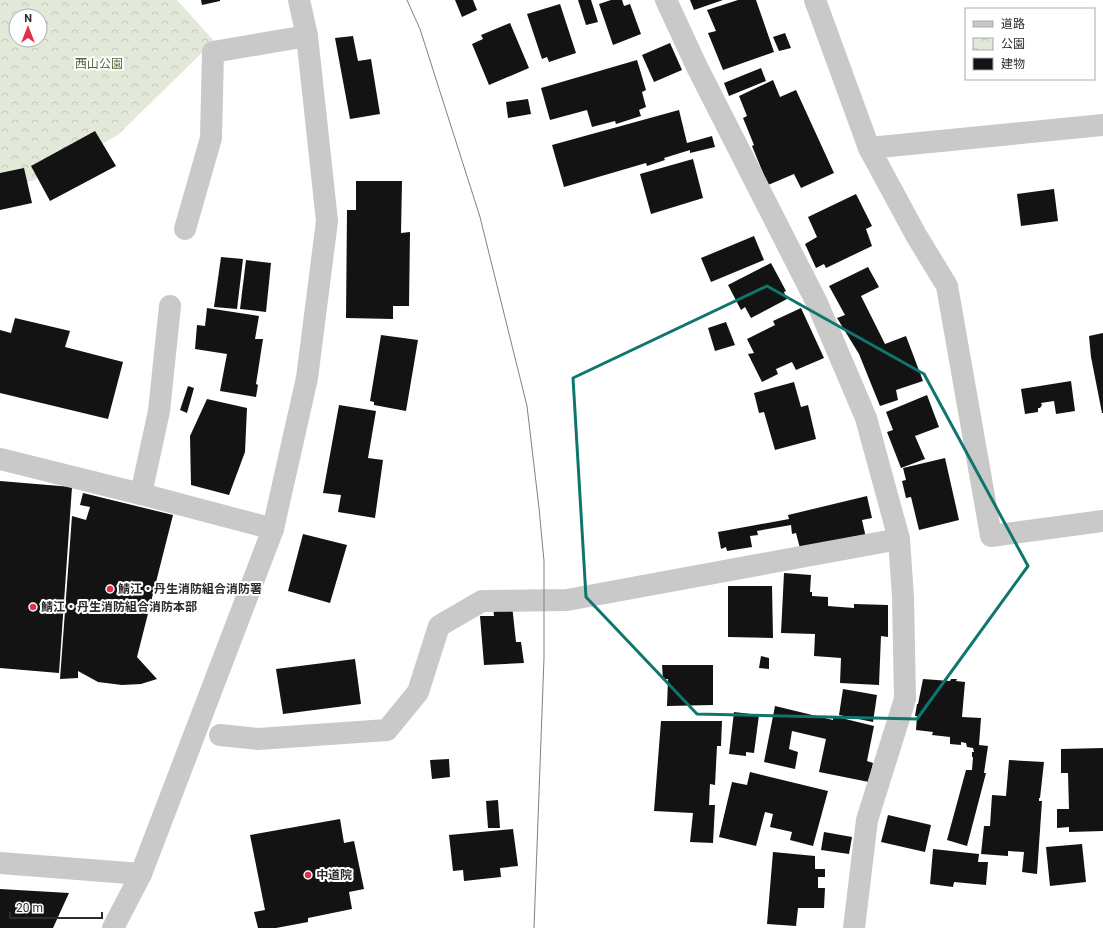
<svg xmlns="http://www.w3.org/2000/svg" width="1103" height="928" font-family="Roboto,'Noto Sans JP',sans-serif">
	<defs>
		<pattern id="park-crowns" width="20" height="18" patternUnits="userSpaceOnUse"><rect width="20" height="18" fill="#e3e9d9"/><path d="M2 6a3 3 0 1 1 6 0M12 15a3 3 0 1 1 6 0" fill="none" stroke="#c3c8ba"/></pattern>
	</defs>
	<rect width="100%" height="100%" fill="#fff"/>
	<!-- park -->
	<path fill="url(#park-crowns)" fill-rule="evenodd" d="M0,0H177L214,41L118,135L32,181L0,189ZM16,16H40V40H16Z"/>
	<!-- building -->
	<g fill="#131313">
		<path d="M201,0H220V1L202,5Z"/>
		<path d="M455,0H473L477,10L462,17Z"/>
		<path d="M578,0H591L598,22L586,25Z"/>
		<path d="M611,0H622L624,6L630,4L641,34L613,45L599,4Z"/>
		<path d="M690,0H723L694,10Z"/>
		<path d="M738,0H756L774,52L723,70L708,33L716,31L707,10Z"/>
		<path d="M560,4L576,53L549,62L547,57L542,59L527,14Z"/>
		<path d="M510,23L529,68L489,85L472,44L483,39L481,35Z"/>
		<path d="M785,33L791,48L779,51L773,37Z"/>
		<path d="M353,36L358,61L371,59L380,114L350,119L335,38Z"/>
		<path d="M670,43L682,70L654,82L642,55Z"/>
		<path d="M637,60L646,90L642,92L646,107L639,110L641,116L616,124L615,121L592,127L587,110L550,120L541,88Z"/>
		<path d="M761,68L766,81L729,96L724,83Z"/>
		<path d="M773,80L780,97L796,90L834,173L801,188L794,174L768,185L752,146L754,145L743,118L747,116L739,96Z"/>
		<path d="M528,99L531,114L508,118L506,102Z"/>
		<path d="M679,110L687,143L712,136L715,147L690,153V150L664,158L665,160L647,166L646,163L564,187L552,145Z"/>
		<path d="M95,131L116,166L50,201L31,166Z"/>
		<path d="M693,159L703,198L651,214L640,174Z"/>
		<path d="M24,168L32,203L0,210V173Z"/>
		<path d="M356,181H402L401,233L410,232L409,306H393V319L346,318L347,210H356Z"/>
		<path d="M1054,189L1058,221L1021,226L1017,194Z"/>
		<path d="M856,194L872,226L866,229L872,246L826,268L824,264L816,268L805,244L817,237L808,217Z"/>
		<path d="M754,236L764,260L711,282L701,258Z"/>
		<path d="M221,257L243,259L237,309L214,307Z"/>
		<path d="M246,260L271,263L266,312L240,309Z"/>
		<path d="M771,263L786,291L784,292L787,299L751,318L745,307L741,310L728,285Z"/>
		<path d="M868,267L879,287L861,296L885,344L906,336L923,381L896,390L898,400L880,406L859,354L837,318L845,315L829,286Z"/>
		<path d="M207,308L259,316L255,339H263L256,384L258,385L256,397L220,391L227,354L195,349L197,325L205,326Z"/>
		<path d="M801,308L824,358L796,370L792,362L776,369L778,374L762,382L748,354L754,353L747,339L775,325L773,321Z"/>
		<path d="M15,318L70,331L65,347L123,362L108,419L0,393V330L11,333Z"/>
		<path d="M726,322L735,345L715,351L708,328Z"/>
		<path d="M1103,333V413H1102L1091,357L1089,336Z"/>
		<path d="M381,335L418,340L406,411L374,405V402L370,401Z"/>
		<path d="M1071,381L1075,411L1056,414L1054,401L1041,403L1042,405L1040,408H1038V412L1025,414L1021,389Z"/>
		<path d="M794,382L801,407L808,405L816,439L775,450L764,412L759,413L754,393Z"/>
		<path d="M188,386L194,388L187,413L180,410Z"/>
		<path d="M927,395L939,427L915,436L925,459L901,468L887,432L893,430L886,412Z"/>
		<path d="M207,399L247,408L245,452L229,495L191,485L190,436Z"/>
		<path d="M339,405L376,411L368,458L383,460L375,518L338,512L341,495L323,493Z"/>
		<path d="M945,458L959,520L919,530L911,497L906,498L902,481L906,480L903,468Z"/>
		<path d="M0,481L72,487L59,673L0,668Z"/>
		<path d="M83,493L173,515L137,657L157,679L141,684L122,685L98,682L78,671V678L60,679L72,516L86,520L90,507L80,505Z"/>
		<path d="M867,496L872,518L862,520L866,538L801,552L796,533L792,534L791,525L757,531L758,535L750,536L752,547L727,551L726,547L721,549L718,532L789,519L788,515Z"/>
		<path d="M303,534L347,545L330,603L288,591Z"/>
		<path d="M784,573L811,575L810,592H812V596L828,597V606L854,608V604L888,605V637L881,636L879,685L840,683L841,658L814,656L815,634L781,633Z"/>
		<path d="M728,586H772L773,638L728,637Z"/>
		<path d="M512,605L516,642H521L524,663L484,665L480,616H494L493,606Z"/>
		<path d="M761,656L769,658V669L759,668Z"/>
		<path d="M355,659L361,704L283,714L276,669Z"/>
		<path d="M662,665H713V705L667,706L668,679H663Z"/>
		<path d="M923,679L950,681L951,679H957L956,681L965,682L962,717L981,718L979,745L988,746L984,773H986L967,846L947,840L966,770H972L973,757H972V752H974L973,748L967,747L966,743L961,742V745L950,744V737L932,735L933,732L916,730L917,716H915L917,704H918Z"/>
		<path d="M843,689L877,695L873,722L839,715Z"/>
		<path d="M775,706L833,720V716L874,726L867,761L873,763L869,782L819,772L826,739L792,731L789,749L798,752L795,769L764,762Z"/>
		<path d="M734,712L759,715L754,753L746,752V756L729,754Z"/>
		<path d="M661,721H722L721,746H717L715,785L710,784L709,805H715L713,843L690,842L693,813L654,811Z"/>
		<path d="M1103,748V831L1069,832V827L1057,828V809H1069L1068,773H1061V749Z"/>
		<path d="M449,759L450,777L432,779L430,760Z"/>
		<path d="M1009,760L1044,762L1040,798H1039V801H1042L1037,874L1022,872L1024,852L1008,851V856L981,854L984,826H990L992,795L1006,796Z"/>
		<path d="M750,772L828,791L813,846L790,840L792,832L770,827L773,814L765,812L756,846L719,837L732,782L747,785Z"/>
		<path d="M498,800L500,828H488L486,801Z"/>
		<path d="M888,815L931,825L925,852L881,842Z"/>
		<path d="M340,819L344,843L354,841L364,889L349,892L352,909L308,918V922L276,928H258L254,912L265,910L250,835Z"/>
		<path d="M513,829L518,866L500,868L501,877L464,881L463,870L453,871L449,835Z"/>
		<path d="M824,832L852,837L849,854L821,850Z"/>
		<path d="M1082,844L1086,882L1050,886L1046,847Z"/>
		<path d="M933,849L979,854L978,862H988L986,885L954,882L953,887L930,884Z"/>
		<path d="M773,852L815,856V869H825V877H818V888H825L824,908H798L796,926L767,924Z"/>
		<path d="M0,889L69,893L53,928H0Z"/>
	</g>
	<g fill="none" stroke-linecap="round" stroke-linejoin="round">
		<!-- minor -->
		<g stroke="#c9c9c9" stroke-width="22">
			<path d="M666,0L697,67L817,303L866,418L899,539L903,597L905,699L867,820L854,928"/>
			<path d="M815,0L869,148L916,235L947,286L991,536L1103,521"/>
			<path d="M869,148L1103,125"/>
			<path d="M185,229L211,138L213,52L307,36"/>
			<path d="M0,459L141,494L273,529"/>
			<path d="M141,494L159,411L170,306"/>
			<path d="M220,735L258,739L387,730L418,692L439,626L482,601L567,600L899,539"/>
			<path d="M0,863L141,874"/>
			<path d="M113,928L141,874L273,529L307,378L327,221L307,36L299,0"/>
		</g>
		<!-- tram -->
		<path stroke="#818181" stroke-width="1" d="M407,0L420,29L480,217L527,406L539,508L544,561V658L534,928"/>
	</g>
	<!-- marked area -->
	<path fill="none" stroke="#0f766e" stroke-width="3" stroke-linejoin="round" d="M767,286L924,374L1028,566L917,719L697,714L586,597L573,378Z"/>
	<!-- markers -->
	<g fill="#e03049" stroke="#fff" stroke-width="1.5">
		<circle cx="110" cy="589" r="4"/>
		<circle cx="33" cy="607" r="4"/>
		<circle cx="308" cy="875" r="4"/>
	</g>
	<g text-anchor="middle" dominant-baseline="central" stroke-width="4" stroke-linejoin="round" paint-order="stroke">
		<!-- park labels -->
		<g font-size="12" fill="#52663b" stroke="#fff">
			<text x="99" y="64">西山公園</text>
		</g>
		<!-- poi labels -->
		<g font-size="12" font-weight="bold" fill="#2c2c2c" stroke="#fff" text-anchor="start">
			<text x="118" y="589">鯖江・丹生消防組合消防署</text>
			<text x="41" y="607">鯖江・丹生消防組合消防本部</text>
			<text x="316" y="875">中道院</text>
		</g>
	</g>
	<!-- legend -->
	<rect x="965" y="8" width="130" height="72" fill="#ffffff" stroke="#ababab"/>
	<rect x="973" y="21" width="20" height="6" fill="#c9c9c9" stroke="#ababab"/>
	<text x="1001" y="28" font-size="12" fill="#2c2c2c">道路</text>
	<rect x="973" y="38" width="20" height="12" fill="url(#park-crowns)" stroke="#ababab"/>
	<text x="1001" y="48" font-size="12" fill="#2c2c2c">公園</text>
	<rect x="973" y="58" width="20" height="12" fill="#131313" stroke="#ababab"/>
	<text x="1001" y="68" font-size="12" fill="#2c2c2c">建物</text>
	<!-- north arrow -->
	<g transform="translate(28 28)"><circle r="19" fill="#ffffff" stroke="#ababab"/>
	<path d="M0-3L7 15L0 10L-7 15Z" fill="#e03049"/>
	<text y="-6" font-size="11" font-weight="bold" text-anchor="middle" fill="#2c2c2c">N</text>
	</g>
	<!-- scale -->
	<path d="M10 912v6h92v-6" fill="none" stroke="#2c2c2c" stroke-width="2"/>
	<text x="16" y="912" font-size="12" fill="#2c2c2c" stroke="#ffffff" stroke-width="3" paint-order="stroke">20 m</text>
</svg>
